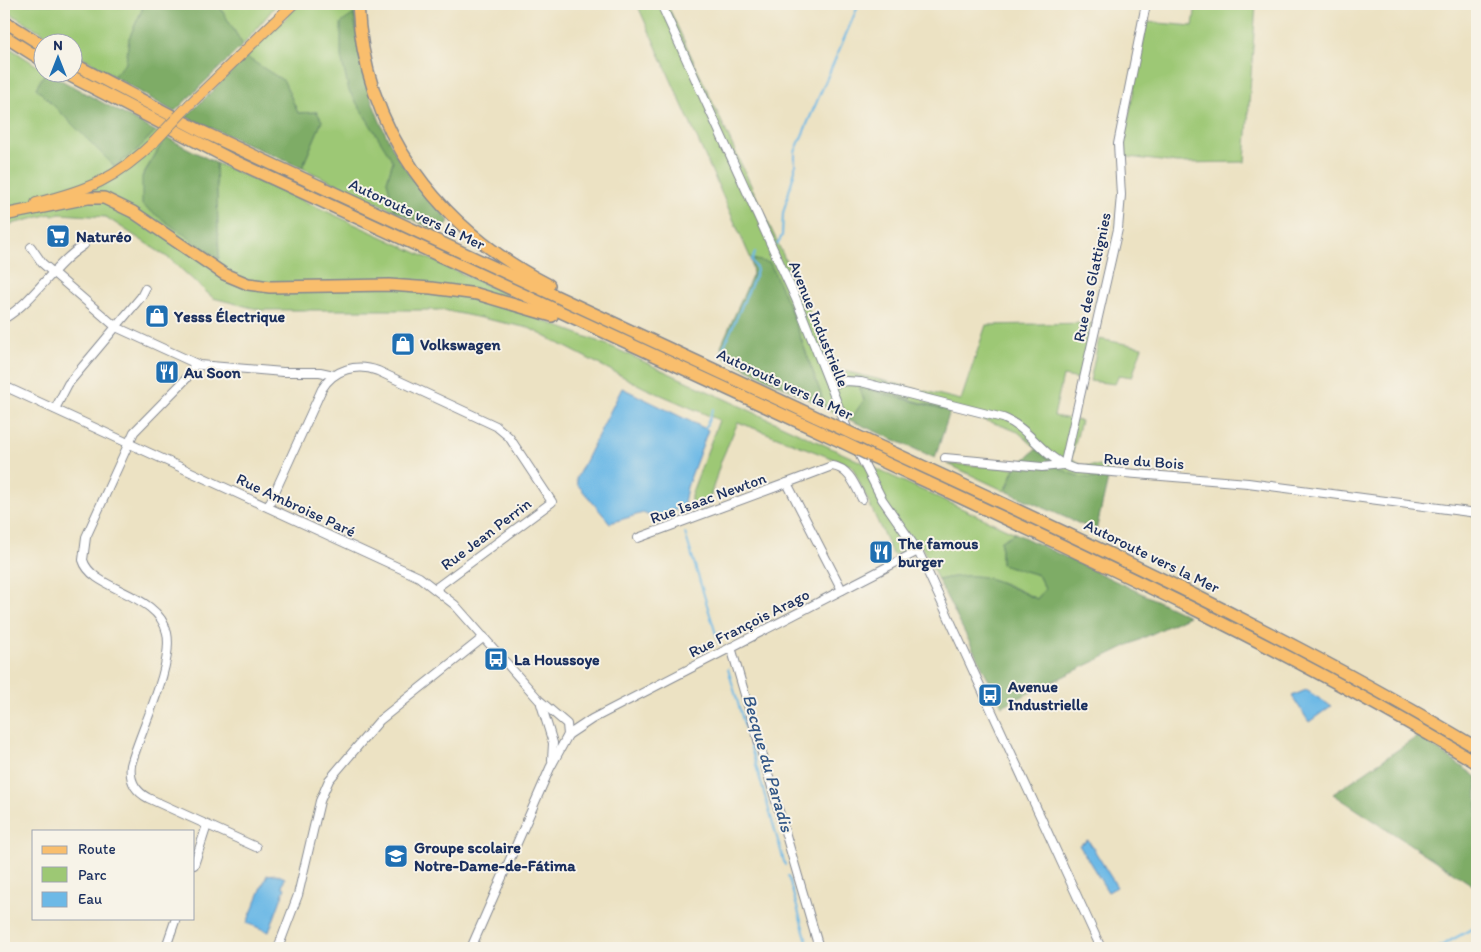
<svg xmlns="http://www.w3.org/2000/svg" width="1481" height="952" font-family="Itim,sans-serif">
	<rect width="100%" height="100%" fill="#f7f3e8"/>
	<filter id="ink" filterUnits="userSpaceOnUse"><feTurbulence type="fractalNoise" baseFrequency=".02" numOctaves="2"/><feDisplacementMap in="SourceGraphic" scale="10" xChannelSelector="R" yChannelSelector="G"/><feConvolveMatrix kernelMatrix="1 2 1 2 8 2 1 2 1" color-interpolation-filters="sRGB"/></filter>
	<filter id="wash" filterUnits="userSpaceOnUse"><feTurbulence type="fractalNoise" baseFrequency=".0096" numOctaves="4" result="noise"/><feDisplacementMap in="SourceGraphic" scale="20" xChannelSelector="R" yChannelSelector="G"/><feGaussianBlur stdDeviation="1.12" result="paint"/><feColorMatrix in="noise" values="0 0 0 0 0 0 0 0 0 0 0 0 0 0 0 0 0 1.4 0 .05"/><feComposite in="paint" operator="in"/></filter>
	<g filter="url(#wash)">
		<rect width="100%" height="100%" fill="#ece2c3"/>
		<!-- green -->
		<g fill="#9dc874" stroke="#5c7c69">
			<path d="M4,4H143L142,10L129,38L126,63L113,76L73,51L72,42H58L4,10Z"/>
			<path d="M218,4H277L243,45Z"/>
			<path d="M300,4H354L369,121L393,161L387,181L395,211L302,168L322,121L317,112L298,113L284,82L246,57Z"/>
			<path d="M637,4H667L836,369L961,400L986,325L1091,323L1080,379L1063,376L1054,416L1081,421L1071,458L1081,465L1110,467L1108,479L1086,478L1064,472L1018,432L1000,425L898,396L860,388L864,400L850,420L826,408L791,311L770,264L751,259Z"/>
			<path d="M1196,4H1256L1245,162L1177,163L1121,156L1147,22L1193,26Z"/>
			<path d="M4,44L42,69V72L45,73L36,88L115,167L140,147L155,131L166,137L142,176L219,259L216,163L302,200L506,294L505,306L610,346L1015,533L1001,541V564L1038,575L1045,589L1037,599C998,580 982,570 938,580L920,543L893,555L852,466L738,422L721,461L707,507L691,512V495L719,420L645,388L529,328L443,310H261L213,298L170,259L106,217L60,214L52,216L51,214L4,226Z"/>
			<path d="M1099,339L1142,347L1132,377L1119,375L1115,384L1090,381Z"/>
			<path d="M948,464L1015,468L1005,491Z"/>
		</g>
		<!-- forest -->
		<g fill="#7eac66" stroke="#4c6e62">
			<path d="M143,4H218L243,45L174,112L113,76L126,63L129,38L142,10Z"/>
			<path d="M354,14C359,66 373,117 401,162C414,183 433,202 449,221L441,233L395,211L387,181L393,161L349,91L341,57V23Z"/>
			<path d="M246,57L284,81L298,113L317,112L322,121L302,168L186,117Z"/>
			<path d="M45,73H48L155,131L140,147L115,167L36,88Z"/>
			<path d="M166,137L216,163L219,259L142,205V177Z"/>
			<path d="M751,259L770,263L791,311L826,408L724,357L721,346L753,274Z"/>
			<path d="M859,387L950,411L935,458L850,420L864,400Z"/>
			<path d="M1036,449C1065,473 1070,478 1108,479L1096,531L1006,491L1015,468Z"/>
			<path d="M1015,533L1189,616L1002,706L938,580C986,569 995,581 1037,599L1045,589L1038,575L1001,564V541Z"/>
			<path d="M1418,736L1477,777V888L1333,794Z"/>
		</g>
		<!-- water -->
		<g fill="#6db9e6" stroke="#4474a2">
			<path d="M622,388L708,430L687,487L683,508L652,517L643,513L610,523L577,484L576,479Z"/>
			<path d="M1306,690L1331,706L1309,722L1292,696Z"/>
			<path d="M1088,840L1117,887L1108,892L1079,845Z"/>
			<path d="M276,874L285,878L282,886L285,888L269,932L247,923L267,875Z"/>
		</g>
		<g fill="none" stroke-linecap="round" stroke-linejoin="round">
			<!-- stream -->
			<g stroke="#6db9e6" stroke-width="2">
				<path d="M777,244L782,236L783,213L795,170V152L859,4"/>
				<path d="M721,353L755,276L757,270L752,260L755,253"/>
				<path d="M705,429L713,409"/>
				<path d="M679,509L680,517"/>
				<path d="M685,533L719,644"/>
				<path d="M728,669L785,865"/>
				<path d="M788,876L809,948"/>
				<path d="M1437,948L1477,926"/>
			</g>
		</g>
	</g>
	<g filter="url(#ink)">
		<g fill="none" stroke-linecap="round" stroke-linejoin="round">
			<!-- minor casing -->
			<g stroke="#848890" stroke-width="10">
				<g id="minor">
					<path d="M661,4L796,299L849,433"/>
					<path d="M31,247L42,263L116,327L199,365L283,372H320L334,375"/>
					<path d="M5,318C36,299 53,265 84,245"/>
					<path d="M195,364L186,379L134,432L86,537L83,560C92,591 158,592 167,633C174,666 140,731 131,765C129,780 135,791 148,798L256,847"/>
					<path d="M830,385L846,381L861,382L1003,418C1032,429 1045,461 1075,469L1248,483L1477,513"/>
					<path d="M4,386L419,577L455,605L539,700L567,724L568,735L550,768L471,948"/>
					<path d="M55,409L68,384L141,297L145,289"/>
					<path d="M856,448L882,499L918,551L1101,948"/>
					<path d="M945,458L1042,467L1063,465L1065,462L1118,229L1121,195L1118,144L1146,4"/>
					<path d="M787,483L832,466C849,468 855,485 862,499"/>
					<path d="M268,507L322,389C334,369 357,363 378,371L496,426L509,437L552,502L436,588"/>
					<path d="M638,538L787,483L842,590"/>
					<path d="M731,647L819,948"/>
					<path d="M541,704L553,743L552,760"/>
					<path d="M568,735L592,719L918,551"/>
					<path d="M194,865L207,825"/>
					<path d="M166,947L176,918"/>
					<path d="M278,948L298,895L320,801L329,780L380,720L484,637"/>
				</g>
			</g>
			<!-- major casing -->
			<g stroke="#848890" stroke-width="12">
				<g id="major">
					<path d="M190,104L293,4"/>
					<path d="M36,203C88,190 116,179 155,141"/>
				</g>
			</g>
			<!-- highway casing -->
			<g stroke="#848890" stroke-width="14">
				<g id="highway">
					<path d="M358,4C364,131 438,228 549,285"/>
					<path d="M4,21L42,45"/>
					<path d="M4,36L42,60"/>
					<path d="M72,63L201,131L829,423"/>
					<path d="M63,72L228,158L842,442"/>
					<path d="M4,215L88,198H104L133,212L224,274L248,284L270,287L389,285L431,288L477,294L552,316"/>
					<path d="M857,436C1068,533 1278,629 1477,748"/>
					<path d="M869,455C1075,551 1282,645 1477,763"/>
				</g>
			</g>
			<!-- minor -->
			<use href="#minor" stroke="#fff" stroke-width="8"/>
			<!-- major -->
			<use href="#major" stroke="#f9be6d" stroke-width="10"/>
			<!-- highway -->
			<use href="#highway" stroke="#f9be6d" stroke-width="11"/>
			<!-- major-bridge casing -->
			<g stroke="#848890" stroke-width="12" stroke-linecap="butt">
				<path id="major-bridge" d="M155,141L190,104"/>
			</g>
			<!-- highway-bridge casing -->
			<g stroke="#848890" stroke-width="14" stroke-linecap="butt">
				<g id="highway-bridge">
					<path d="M829,423L857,436"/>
					<path d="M842,442L869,455"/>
				</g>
			</g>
			<!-- major-bridge -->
			<use href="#major-bridge" stroke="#f9be6d" stroke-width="10"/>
			<!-- highway-bridge -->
			<use href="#highway-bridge" stroke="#f9be6d" stroke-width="11"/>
		</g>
	</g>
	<!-- icons -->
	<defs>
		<g id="supermarket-square" transform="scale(1.25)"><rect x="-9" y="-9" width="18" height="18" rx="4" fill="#1f6fb2" stroke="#f7f3e8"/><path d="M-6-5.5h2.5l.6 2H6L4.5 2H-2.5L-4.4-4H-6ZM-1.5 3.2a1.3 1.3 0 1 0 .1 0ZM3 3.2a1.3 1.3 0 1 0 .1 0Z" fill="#fff"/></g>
		<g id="shop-square" transform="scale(1.25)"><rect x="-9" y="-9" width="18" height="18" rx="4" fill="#1f6fb2" stroke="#f7f3e8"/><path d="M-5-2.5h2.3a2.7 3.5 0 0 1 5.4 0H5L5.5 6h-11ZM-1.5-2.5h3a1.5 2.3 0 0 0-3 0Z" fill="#fff"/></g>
		<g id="restaurant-square" transform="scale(1.25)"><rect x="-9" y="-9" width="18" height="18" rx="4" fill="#1f6fb2" stroke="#f7f3e8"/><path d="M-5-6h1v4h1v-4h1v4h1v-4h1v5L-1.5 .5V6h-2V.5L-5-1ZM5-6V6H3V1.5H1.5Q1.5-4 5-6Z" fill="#fff"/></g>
		<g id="bus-square" transform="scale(1.25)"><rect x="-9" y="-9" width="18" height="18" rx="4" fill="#1f6fb2" stroke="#f7f3e8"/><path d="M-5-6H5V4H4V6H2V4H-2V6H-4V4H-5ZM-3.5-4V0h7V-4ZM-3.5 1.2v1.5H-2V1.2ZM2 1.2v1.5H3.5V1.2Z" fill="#fff"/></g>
		<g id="school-square" transform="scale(1.25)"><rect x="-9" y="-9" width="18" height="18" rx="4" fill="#1f6fb2" stroke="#f7f3e8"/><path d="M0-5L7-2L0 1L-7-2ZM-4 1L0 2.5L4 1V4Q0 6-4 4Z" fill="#fff"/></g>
	</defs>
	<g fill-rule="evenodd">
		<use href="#supermarket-square" x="58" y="236"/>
		<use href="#shop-square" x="157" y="316"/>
		<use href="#shop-square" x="403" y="344"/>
		<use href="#restaurant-square" x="167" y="372"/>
		<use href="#restaurant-square" x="881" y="552"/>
		<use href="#bus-square" x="496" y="659"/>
		<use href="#bus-square" x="990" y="695"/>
		<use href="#school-square" x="396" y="856"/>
	</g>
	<g text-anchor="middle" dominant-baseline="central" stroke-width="4" stroke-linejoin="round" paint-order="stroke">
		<!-- street labels -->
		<g font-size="16" fill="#1b2f5e" stroke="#f7f3e8">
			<text transform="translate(417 214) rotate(25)">Autoroute vers la Mer</text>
			<text transform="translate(1092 277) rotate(-78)">Rue des Glattignies</text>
			<text transform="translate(819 324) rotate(68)">Avenue Industrielle</text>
			<text transform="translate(785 384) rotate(25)">Autoroute vers la Mer</text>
			<text transform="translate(1144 461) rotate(4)">Rue du Bois</text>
			<text transform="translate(708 498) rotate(-20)">Rue Isaac Newton</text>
			<text transform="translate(296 505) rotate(25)">Rue Ambroise Paré</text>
			<text transform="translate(486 534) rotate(-37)">Rue Jean Perrin</text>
			<text transform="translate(1152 556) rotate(26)">Autoroute vers la Mer</text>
			<text transform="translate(749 623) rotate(-27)">Rue François Arago</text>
		</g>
		<!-- poi labels -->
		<g font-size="16" font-weight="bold" fill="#1b2f5e" stroke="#f7f3e8" text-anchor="start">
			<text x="76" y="236">Naturéo</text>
			<text x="174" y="316">Yesss Électrique</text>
			<text x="420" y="344">Volkswagen</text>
			<text x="184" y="372">Au Soon</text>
			<text x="898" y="543">The famous<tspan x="898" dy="18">burger</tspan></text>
			<text x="514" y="659">La Houssoye</text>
			<text x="1008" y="686">Avenue<tspan x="1008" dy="18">Industrielle</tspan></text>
			<text x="414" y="847">Groupe scolaire<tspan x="414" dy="18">Notre-Dame-de-Fátima</tspan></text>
		</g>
		<!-- water labels -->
		<g font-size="18" font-style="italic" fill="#345887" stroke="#f7f3e8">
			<text transform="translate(768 763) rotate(74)">Becque du Paradis</text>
		</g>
	</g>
	<!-- margin -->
	<rect width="1481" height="952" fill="none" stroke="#f7f3e8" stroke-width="20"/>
	<!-- legend -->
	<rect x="32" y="830" width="162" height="90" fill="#f7f3e8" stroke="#9fa5b1"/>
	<rect x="42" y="846" width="25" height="8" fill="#f9be6d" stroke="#9fa5b1"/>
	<text x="78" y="854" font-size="15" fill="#1b2f5e">Route</text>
	<rect x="42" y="867" width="25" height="15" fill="#9dc874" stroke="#9fa5b1"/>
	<text x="78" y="880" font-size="15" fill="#1b2f5e">Parc</text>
	<rect x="42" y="892" width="25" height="15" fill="#6db9e6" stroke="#9fa5b1"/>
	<text x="78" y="904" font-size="15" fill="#1b2f5e">Eau</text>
	<!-- north arrow -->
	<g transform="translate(58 58)"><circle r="24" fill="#f7f3e8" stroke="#9fa5b1"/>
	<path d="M0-4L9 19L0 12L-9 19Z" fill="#1f6fb2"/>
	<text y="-8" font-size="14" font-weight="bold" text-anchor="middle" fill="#1b2f5e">N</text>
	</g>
</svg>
